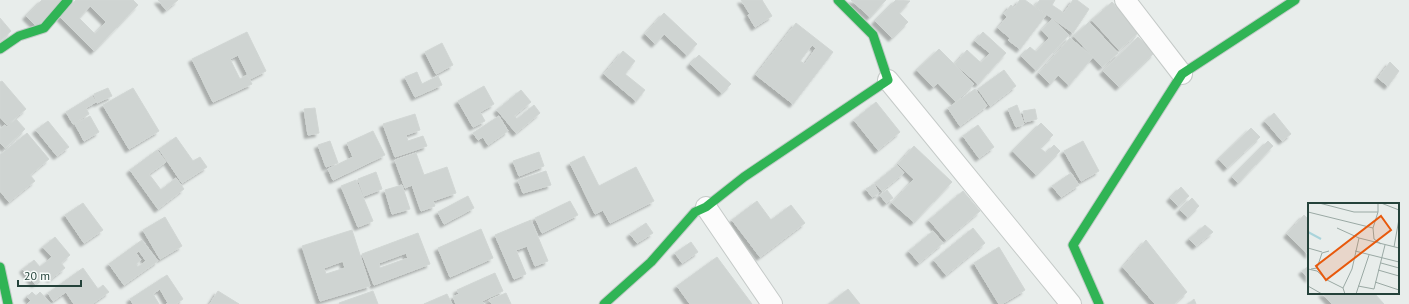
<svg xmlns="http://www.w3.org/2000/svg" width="1409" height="304" font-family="'PT Sans',sans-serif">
	<defs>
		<filter id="shadow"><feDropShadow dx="-3.5" dy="3.5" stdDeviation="1" flood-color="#0004"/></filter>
	</defs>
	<rect width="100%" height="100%" fill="#e8edeb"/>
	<!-- building -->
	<g fill="#cfd4d2" stroke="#d1d6d4" fill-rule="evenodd" filter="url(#shadow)">
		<path d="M42,0H61L37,27L26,16Z"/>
		<path d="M76,0H133L138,5L94,51L60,17ZM90,6L106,22L95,34L79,18Z"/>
		<path d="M158,0H178L166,10Z"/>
		<path d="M741,0H762L772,16L755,27L748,15L750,14Z"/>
		<path d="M851,0H886L870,17Z"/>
		<path d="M896,0L910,1L899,13L908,22L892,38L875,21Z"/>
		<path d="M1020,0H1025L1046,15L1020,49L1008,40L1010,38L998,28L1007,17L1004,14L1011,5L1014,8Z"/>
		<path d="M1040,0H1055L1052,5L1064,13L1073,0H1077L1089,9L1073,33L1035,6Z"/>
		<path d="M1112,2L1139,32L1119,50L1092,20Z"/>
		<path d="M664,13L697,44L687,55L664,34L655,44L645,34Z"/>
		<path d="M0,18L11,31L0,41Z"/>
		<path d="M1052,19L1069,35L1036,70L1021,56L1030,47L1036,52L1049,38L1042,30Z"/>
		<path d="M1089,22L1118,53L1102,67L1074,36Z"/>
		<path d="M796,23L833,52L793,104L756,75ZM812,45L816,48L805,64L800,61Z"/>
		<path d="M247,32L266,71L250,79L238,55L230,59L240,79L247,75L252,84L213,102L192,59Z"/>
		<path d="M983,32L1006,53L978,84L955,64L967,50L981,63L990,53L975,41Z"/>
		<path d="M1138,37L1154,53L1119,87L1103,71Z"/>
		<path d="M1070,38L1093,57L1069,85L1058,75L1050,84L1039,73Z"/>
		<path d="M442,43L453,65L436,74L425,52Z"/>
		<path d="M939,49L974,84L956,102L938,83L933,87L917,70Z"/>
		<path d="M623,51L635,61L625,74L645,90L636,101L604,74Z"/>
		<path d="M699,55L731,84L722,93L690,64Z"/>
		<path d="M1390,62L1399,71L1388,86L1378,78Z"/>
		<path d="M1004,70L1016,86L990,106L978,89Z"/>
		<path d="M417,72L422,84L438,76L442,85L415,97L405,77Z"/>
		<path d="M2,81L26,109L7,125L0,117V82Z"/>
		<path d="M484,86L494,104L480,112L485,121L473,127L458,101Z"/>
		<path d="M108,88L112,96L97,103L94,94Z"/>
		<path d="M133,88L159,131L129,149L103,105Z"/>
		<path d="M975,89L987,106L960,126L948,108Z"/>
		<path d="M521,90L531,102L514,116L517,119L534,105L540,113L516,133L497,110Z"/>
		<path d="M92,96L96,102L86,108L89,114L73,124L66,112Z"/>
		<path d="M876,102L900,132L878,150L854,120Z"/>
		<path d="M1017,105L1024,124L1016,127L1008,109Z"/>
		<path d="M315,108L319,133L308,135L304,109Z"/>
		<path d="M1035,109L1037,119L1025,122L1023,111Z"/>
		<path d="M1274,113L1291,134L1282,141L1265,121Z"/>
		<path d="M415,114L420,130L406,135L408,141L423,136L427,146L395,157L383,124Z"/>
		<path d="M90,116L99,132L84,141L75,124Z"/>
		<path d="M499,116L508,131L488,145L483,137L478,140L473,133Z"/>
		<path d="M16,119L25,129L5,148L0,143V129L5,125L7,127Z"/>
		<path d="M48,121L69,147L57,156L36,130Z"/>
		<path d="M1041,123L1053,135L1040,148L1046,153L1054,145L1060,151L1036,175L1013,151Z"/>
		<path d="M978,125L994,147L979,158L963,136Z"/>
		<path d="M1251,128L1260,137L1227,168L1219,159Z"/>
		<path d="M373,131L385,155L333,180L328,169L353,157L347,143Z"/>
		<path d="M27,133L49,159L30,175L35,181L9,202L0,191V155Z"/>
		<path d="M176,137L193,161L200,157L207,167L182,183L159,149Z"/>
		<path d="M330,141L338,163L326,167L318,145Z"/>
		<path d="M1083,141L1099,171L1081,181L1064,151Z"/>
		<path d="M1268,141L1273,146L1238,183L1232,177Z"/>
		<path d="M914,146L952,182L914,222L892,203L914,179L898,164Z"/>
		<path d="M157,150L166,162L149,174L161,190L176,178L184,189L158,209L130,170Z"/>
		<path d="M539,152L544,166L519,176L513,161Z"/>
		<path d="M416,153L424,175L447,167L456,193L433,201L435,206L421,211L412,185L405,188L395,160Z"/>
		<path d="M584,156L599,186L636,167L654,201L610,223L603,210L595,214L570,163Z"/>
		<path d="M897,165L904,173L882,191L875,183Z"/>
		<path d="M546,171L551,185L523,193L518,180Z"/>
		<path d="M376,172L382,189L364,196L358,179Z"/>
		<path d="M1071,173L1079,185L1061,197L1052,186Z"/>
		<path d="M356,180L373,221L358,227L341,186Z"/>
		<path d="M874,184L879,193L872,197L866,189Z"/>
		<path d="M402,185L410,209L392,214L385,190Z"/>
		<path d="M1181,187L1189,196L1178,206L1170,198Z"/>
		<path d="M887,190L893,198L886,203L880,195Z"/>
		<path d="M963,191L980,211L946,240L929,220Z"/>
		<path d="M468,196L474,208L444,224L438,212Z"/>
		<path d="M1192,198L1199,206L1188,217L1180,210Z"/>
		<path d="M570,201L578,215L542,233L535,218Z"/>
		<path d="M757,201L771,220L791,205L805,223L760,257L732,220Z"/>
		<path d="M83,203L103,230L84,243L65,215Z"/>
		<path d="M1304,215L1309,220V255L1287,234Z"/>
		<path d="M165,217L182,246L160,259L143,230Z"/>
		<path d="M531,220L548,261L535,266L527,246L516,250L526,274L514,279L495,235Z"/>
		<path d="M646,223L653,233L637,243L630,234Z"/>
		<path d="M1205,225L1213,232L1196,246L1189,239Z"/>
		<path d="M973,228L985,243L946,275L934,260Z"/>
		<path d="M481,229L493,258L450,277L438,248Z"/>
		<path d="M352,230L370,286L320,301L302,246ZM343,261L345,268L326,274L324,268Z"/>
		<path d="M933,231L943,243L919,263L909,251Z"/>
		<path d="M418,233L430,264L374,285L362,254ZM406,253L408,258L380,268L379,263Z"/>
		<path d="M55,237L70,255L61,263L65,268L51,279L47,274L35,284L23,269L34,260L40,267L52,257L43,247Z"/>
		<path d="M142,240L158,261L124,285L109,264ZM139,251L146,261L138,267L136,264L141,260L136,253Z"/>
		<path d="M1146,240L1187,292L1174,304H1155L1123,267Z"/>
		<path d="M691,242L698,252L682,263L675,253Z"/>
		<path d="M999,247L1025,290L1002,304H999L974,263Z"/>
		<path d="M717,257L752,304H690L677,286Z"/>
		<path d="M1309,266V279L1302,271Z"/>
		<path d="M83,268L98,289L103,285L109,292L92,304H74L66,292L53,301L48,293Z"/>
		<path d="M495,273L503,291L482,301L484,304H456L453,297L459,294L457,290Z"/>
		<path d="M167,275L183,299L176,304H166L168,303L160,289L153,294L159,304H133L130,299Z"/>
		<path d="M848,289L860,304H829Z"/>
		<path d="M218,291L239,304H210Z"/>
		<path d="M373,291L378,304H340L339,303Z"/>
		<path d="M32,292L36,296L40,292L51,304H27L31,301L27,297Z"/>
		<path d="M506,293L511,304H492L489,300Z"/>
		<path d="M1322,293H1374L1384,304H1332Z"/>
		<path d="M447,294L452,304H424Z"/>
		<path d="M1194,299L1196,304H1188Z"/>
	</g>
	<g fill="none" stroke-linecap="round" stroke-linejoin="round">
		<!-- street casing -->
		<g stroke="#c5cac8" stroke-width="22">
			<g id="street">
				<path d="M1125,0L1182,74"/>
				<path d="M888,80L1071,304"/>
				<path d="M706,207L772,304"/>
			</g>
		</g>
		<!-- fast casing -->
		<g stroke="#c3cbc8" stroke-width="11">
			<g id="fast">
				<path d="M0,49L19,36L44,28L68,0"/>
				<path d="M0,267L8,304"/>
				<path d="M604,304L651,262L695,212L706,207L744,177L888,80L873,35L838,0"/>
				<path d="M1099,304L1073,245L1182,74L1295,0"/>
			</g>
		</g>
		<!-- street -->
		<use href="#street" stroke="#fcfcfc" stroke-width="20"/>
		<!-- fast -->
		<use href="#fast" stroke="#30b455" stroke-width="9"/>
	</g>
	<!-- overview -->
	<g transform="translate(1308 203)">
		<rect width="91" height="91" fill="#e8edeb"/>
		<path fill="none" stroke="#a9d4db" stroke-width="2" d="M0,29L13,36"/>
		<path fill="none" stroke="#9aa9a4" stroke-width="1" d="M11,0L46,9H70M70,0V9L65,25L66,36L73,41M73,0L91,7M0,9L65,25M29,25L51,35L44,66L35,85M51,35L91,45M86,44L91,16M0,45L14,49M47,48L91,59M73,60L91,65M0,66L9,68L19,77L35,85L37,91M3,66L9,65L14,50L21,48M70,67L91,73M67,79L91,87M0,83L14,91M50,83L66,86L77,42M48,91L61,52"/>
		<path fill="#e8590c" fill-opacity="0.15" stroke="#e8590c" stroke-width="2" d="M73,13L83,27L18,77L8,63Z"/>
		<rect width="91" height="91" fill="none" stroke="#24423a" stroke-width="2"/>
	</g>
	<!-- scale -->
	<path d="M18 280v6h63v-6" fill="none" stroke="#24423a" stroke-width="2"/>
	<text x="24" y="280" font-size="12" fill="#24423a" stroke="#f7fbf9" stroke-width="3" paint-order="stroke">20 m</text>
</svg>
